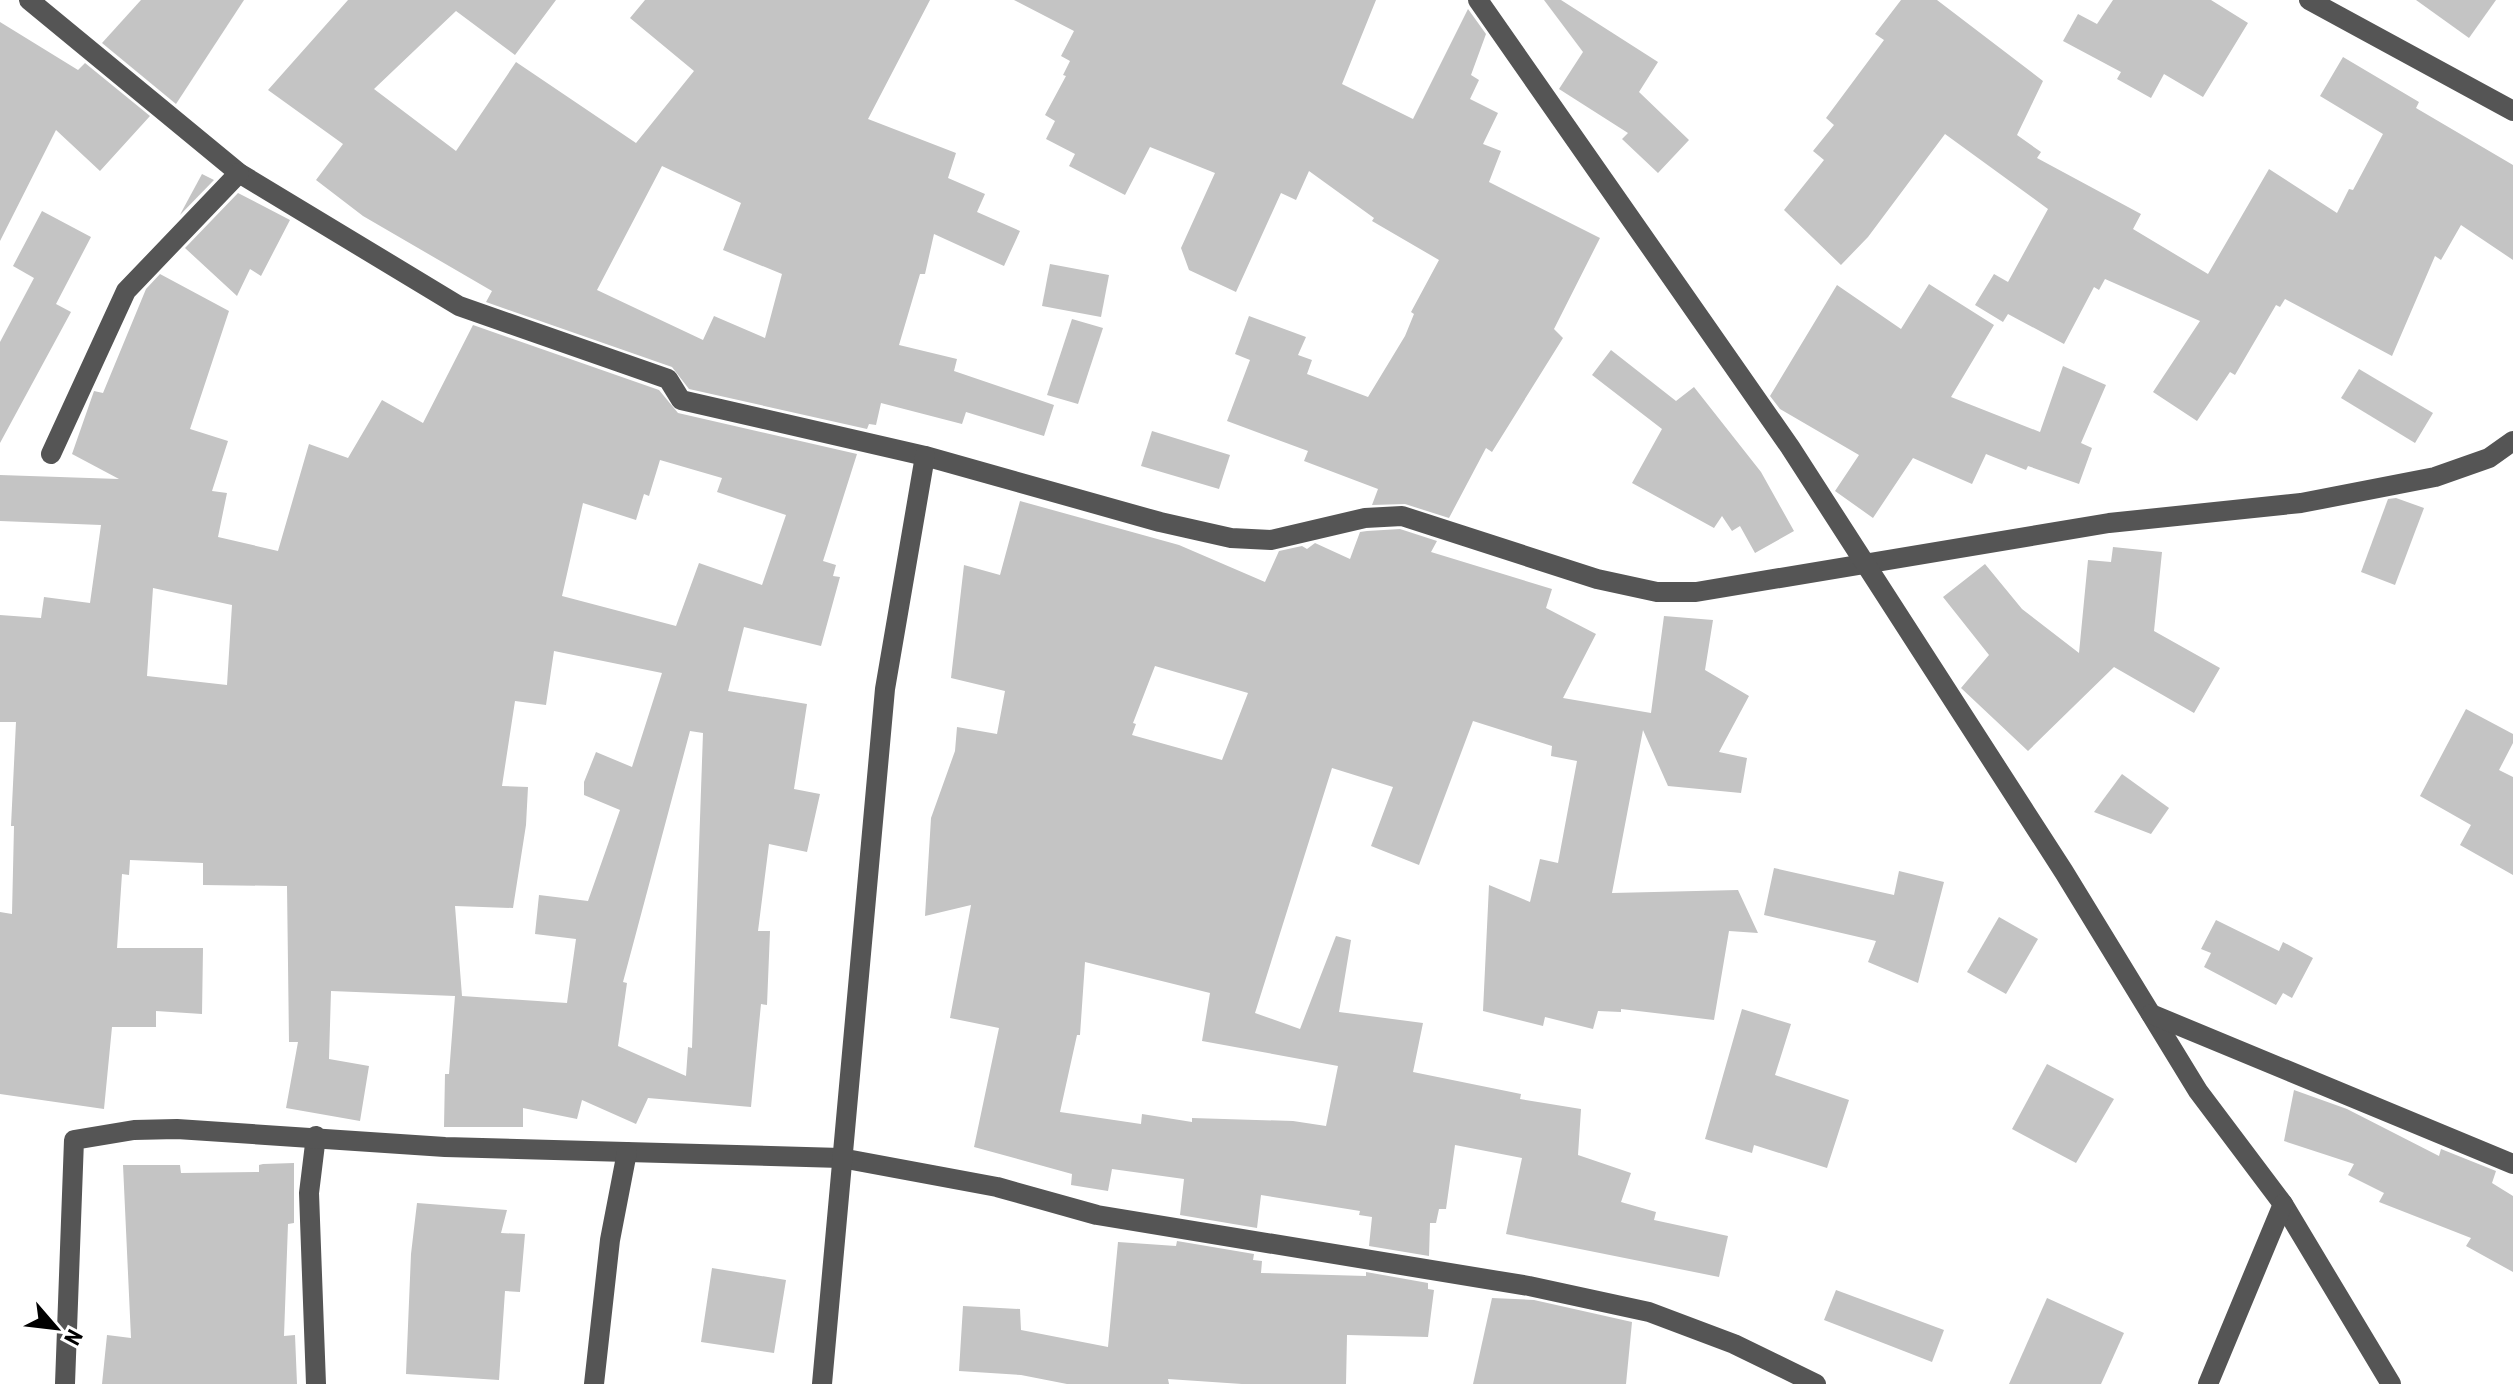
<svg xmlns="http://www.w3.org/2000/svg" width="2513" height="1384" font-family="'Roboto Condensed',sans-serif">
	<rect width="100%" height="100%" fill="#fff"/>
	<!-- building -->
	<g fill="#c4c4c4" fill-rule="evenodd">
		<path d="M141,0H244L176,104L102,43Z"/>
		<path d="M348,0H556L515,55L456,11L374,89L456,151L516,62L636,143L694,71L630,18L645,0H930L868,119L956,153L948,178L985,194L977,212L1020,231L1004,266L934,234L925,274H920L899,345L957,359L954,371L1054,405L1044,436L966,412L962,424L881,403L876,425L869,424L867,429L689,389L672,367L486,302L492,291L363,216L316,180L343,144L268,90ZM662,166L741,203L723,250L782,274L765,338L714,316L703,340L597,290Z"/>
		<path d="M1014,0H1376L1342,84L1413,119L1468,9L1486,34L1471,75L1479,80L1470,99L1498,113L1483,144L1501,151L1489,182L1600,238L1554,329L1563,338L1492,452L1486,448L1449,518L1405,504L1372,505L1378,489L1304,461L1308,451L1227,421L1250,360L1235,354L1249,316L1306,337L1298,355L1312,360L1307,374L1368,397L1405,336L1414,314L1411,312L1439,260L1372,221L1374,218L1309,171L1296,200L1281,193L1236,292L1189,270L1181,248L1215,173L1150,147L1125,195L1069,166L1075,154L1046,139L1055,121L1045,115L1066,76L1063,75L1070,61L1061,56L1074,31Z"/>
		<path d="M1544,0H1561L1658,62L1639,92L1689,140L1658,173L1622,139L1628,133L1559,89L1583,52Z"/>
		<path d="M1901,0H1937L2043,81L2017,135L2041,152L2037,158L2141,214L2133,229L2208,274L2269,169L2337,213L2349,189L2353,190L2383,134L2320,96L2343,57L2419,102L2416,108L2513,165V260L2461,225L2441,260L2435,256L2392,356L2285,299L2280,307L2276,305L2235,375L2230,372L2197,421L2153,392L2200,321L2105,279L2099,290L2094,287L2064,344L2008,314L2003,322L1975,305L1994,274L2008,282L2048,209L1945,134L1868,237L1841,265L1784,210L1824,160L1813,151L1834,125L1826,118L1884,40L1875,34Z"/>
		<path d="M2113,0H2211L2248,23L2203,97L2164,74L2151,98L2117,79L2121,72L2063,41L2078,14L2097,24Z"/>
		<path d="M2416,0H2496L2469,38Z"/>
		<path d="M0,22L78,70L85,63L150,116L100,171L56,130L0,241Z"/>
		<path d="M202,174L214,180L180,215L182,211Z"/>
		<path d="M238,193L290,220L261,276L250,269L237,296L185,248Z"/>
		<path d="M42,211L91,237L56,304L71,312L0,443V342L34,278L13,266Z"/>
		<path d="M1050,264L1109,275L1101,317L1042,306Z"/>
		<path d="M160,274L229,311L190,429L228,441L212,491L227,493L218,537L278,551L309,444L348,458L382,400L423,423L473,325L659,390L678,413L857,454L823,561L836,565L833,576L840,577L821,646L744,627L728,691L807,704L794,789L820,794L807,852L769,844L758,931H770L767,1005L761,1004L751,1107L648,1098L636,1124L582,1100L577,1119L523,1108V1127H444L445,1074H449L455,996L331,991L329,1059L369,1066L360,1121L286,1108L298,1042H289L287,886L203,885V863L130,860L129,875L122,874L117,948H203L202,1014L156,1011V1027H112L104,1109L0,1094V912L12,914L14,826H11L16,722H0V615L41,618L44,597L90,603L101,525L0,521V475L119,479L72,454L94,391L103,393L146,289ZM660,460L722,478L717,492L786,515L762,585L699,563L676,626L562,596L583,503L636,520L644,494L649,496ZM153,588L232,605L227,685L147,676ZM554,651L662,673L632,767L596,752L584,782V795L620,810L588,901L539,895L535,934L576,939L567,1003L462,996L455,906L513,908L526,825L528,787L502,786L515,701L546,705ZM690,731L703,733L692,1048L688,1047L686,1076L618,1046L627,983L623,982Z"/>
		<path d="M1929,284L1994,325L1951,397L2040,432L2063,366L2106,385L2081,443L2092,448L2079,484L2028,466L2026,470L1986,454L1972,484L1913,458L1873,518L1835,491L1859,455L1780,409L1770,396L1837,285L1901,329Z"/>
		<path d="M1072,319L1103,328L1078,404L1047,395Z"/>
		<path d="M1611,350L1676,401L1694,387L1761,472L1794,531L1755,553L1740,526L1732,531L1722,516L1714,528L1632,483L1662,429L1592,375Z"/>
		<path d="M2359,369L2433,413L2415,443L2341,398Z"/>
		<path d="M1152,431L1230,455L1219,489L1141,466Z"/>
		<path d="M2396,498L2424,508L2395,585L2361,572L2388,499Z"/>
		<path d="M1020,501L1179,545L1265,582L1279,551L1302,546L1307,549L1315,543L1350,559L1360,532L1367,531L1400,529L1437,541L1431,552L1552,589L1546,608L1596,634L1563,698L1651,713L1664,616L1713,620L1705,670L1749,696L1719,752L1747,758L1741,793L1668,786L1643,730L1612,893L1738,890L1758,933L1729,931L1714,1020L1621,1009V1012L1598,1011L1593,1029L1545,1017L1543,1026L1483,1011L1489,885L1530,902L1540,859L1558,863L1577,761L1551,756L1552,746L1473,721L1419,865L1371,846L1393,787L1332,768L1255,1013L1300,1029L1336,936L1351,940L1339,1012L1423,1023L1413,1072L1521,1094L1520,1099L1581,1109L1578,1155L1631,1173L1621,1202L1656,1212L1654,1220L1728,1236L1719,1277L1506,1234L1522,1158L1455,1145L1446,1209H1439L1436,1223H1430L1429,1256L1369,1246L1372,1217L1359,1215L1360,1211L1261,1195L1257,1228L1180,1215L1184,1179L1112,1169L1108,1191L1071,1185L1072,1174L974,1147L999,1028L950,1018L971,905L925,916L931,818L955,751L957,727L997,734L1005,691L951,678L964,565L1000,575ZM1155,666L1248,693L1222,760L1132,735L1136,724L1133,723ZM1085,962L1210,993L1202,1041L1338,1066L1326,1126L1293,1121L1192,1118V1122L1142,1114L1141,1124L1060,1112L1077,1035H1080Z"/>
		<path d="M2113,547L2162,552L2154,631L2220,668L2194,713L2114,667L2028,751L1961,688L1989,655L1943,597L1985,564L2022,609L2079,653L2088,560L2111,562Z"/>
		<path d="M2466,709L2513,734V743L2499,770L2513,777V875L2460,845L2471,825L2420,796Z"/>
		<path d="M2122,774L2169,808L2151,834L2094,812Z"/>
		<path d="M1774,868L1894,895L1899,871L1944,882L1918,983L1868,962L1876,941L1764,915Z"/>
		<path d="M1999,917L2038,939L2006,994L1967,972Z"/>
		<path d="M2216,920L2279,951L2283,942L2313,958L2292,998L2283,993L2276,1005L2204,967L2211,953L2201,949Z"/>
		<path d="M1742,1009L1791,1024L1775,1075L1849,1100L1827,1168L1754,1145L1752,1153L1705,1139Z"/>
		<path d="M2047,1064L2114,1099L2076,1163L2012,1129Z"/>
		<path d="M2294,1090L2347,1109L2439,1156L2441,1149L2496,1171L2492,1183L2513,1196V1272L2466,1246L2471,1238L2379,1202L2384,1193L2348,1175L2354,1164L2284,1141Z"/>
		<path d="M294,1163V1223L288,1224L284,1336L295,1335L297,1384H102L107,1335L131,1338L123,1165H180L181,1173L259,1172V1165L263,1164Z"/>
		<path d="M417,1203L507,1210L501,1233L525,1234L520,1292L505,1291L499,1380L406,1374L411,1254Z"/>
		<path d="M1177,1241L1254,1254L1253,1260L1262,1261L1261,1273L1366,1276V1272L1428,1283V1289L1434,1290L1428,1337L1347,1335L1346,1384H1242L1168,1379L1169,1384H1067L1021,1375L959,1371L963,1306L1020,1309L1021,1330L1108,1347L1118,1242L1176,1246Z"/>
		<path d="M712,1268L786,1280L774,1353L701,1342Z"/>
		<path d="M1836,1290L1944,1330L1932,1362L1824,1320Z"/>
		<path d="M1492,1298L1534,1300L1632,1322L1626,1384H1473Z"/>
		<path d="M2047,1298L2124,1333L2101,1384H2009Z"/>
	</g>
	<g fill="none" stroke-linecap="round" stroke-linejoin="round">
		<!-- minor -->
		<g stroke="#555" stroke-width="20">
			<path d="M29,0L239,173L459,306L668,379L681,400L925,456L1160,522L1231,538L1271,540L1365,518L1402,516L1597,579L1657,592H1696L2109,523L2301,503L2435,477L2489,458L2513,441"/>
			<path d="M1478,0L1790,447L2064,872L2198,1091L2283,1204L2391,1384"/>
			<path d="M2309,0L2513,111"/>
			<path d="M51,454L126,291L239,173"/>
			<path d="M2151,1014L2513,1164"/>
			<path d="M316,1136L309,1193L316,1384"/>
			<path d="M65,1384L74,1140L134,1130L177,1129L445,1147L841,1158L997,1187L1097,1215L1529,1286L1649,1312L1734,1344L1816,1384"/>
			<path d="M594,1384L610,1240L627,1152"/>
			<path d="M822,1384L885,689L925,456"/>
			<path d="M2208,1384L2283,1204"/>
		</g>
	</g>
	<!-- north arrow -->
	<g transform="translate(56 1328) rotate(118)" stroke="#ffffff" stroke-width="6" paint-order="stroke">
	<path d="M0-6L14 30L0 20L-14 30Z" fill="#000000"/>
	<text y="-12" font-size="22" font-weight="bold" text-anchor="middle" fill="#000000">N</text>
	</g>
</svg>
